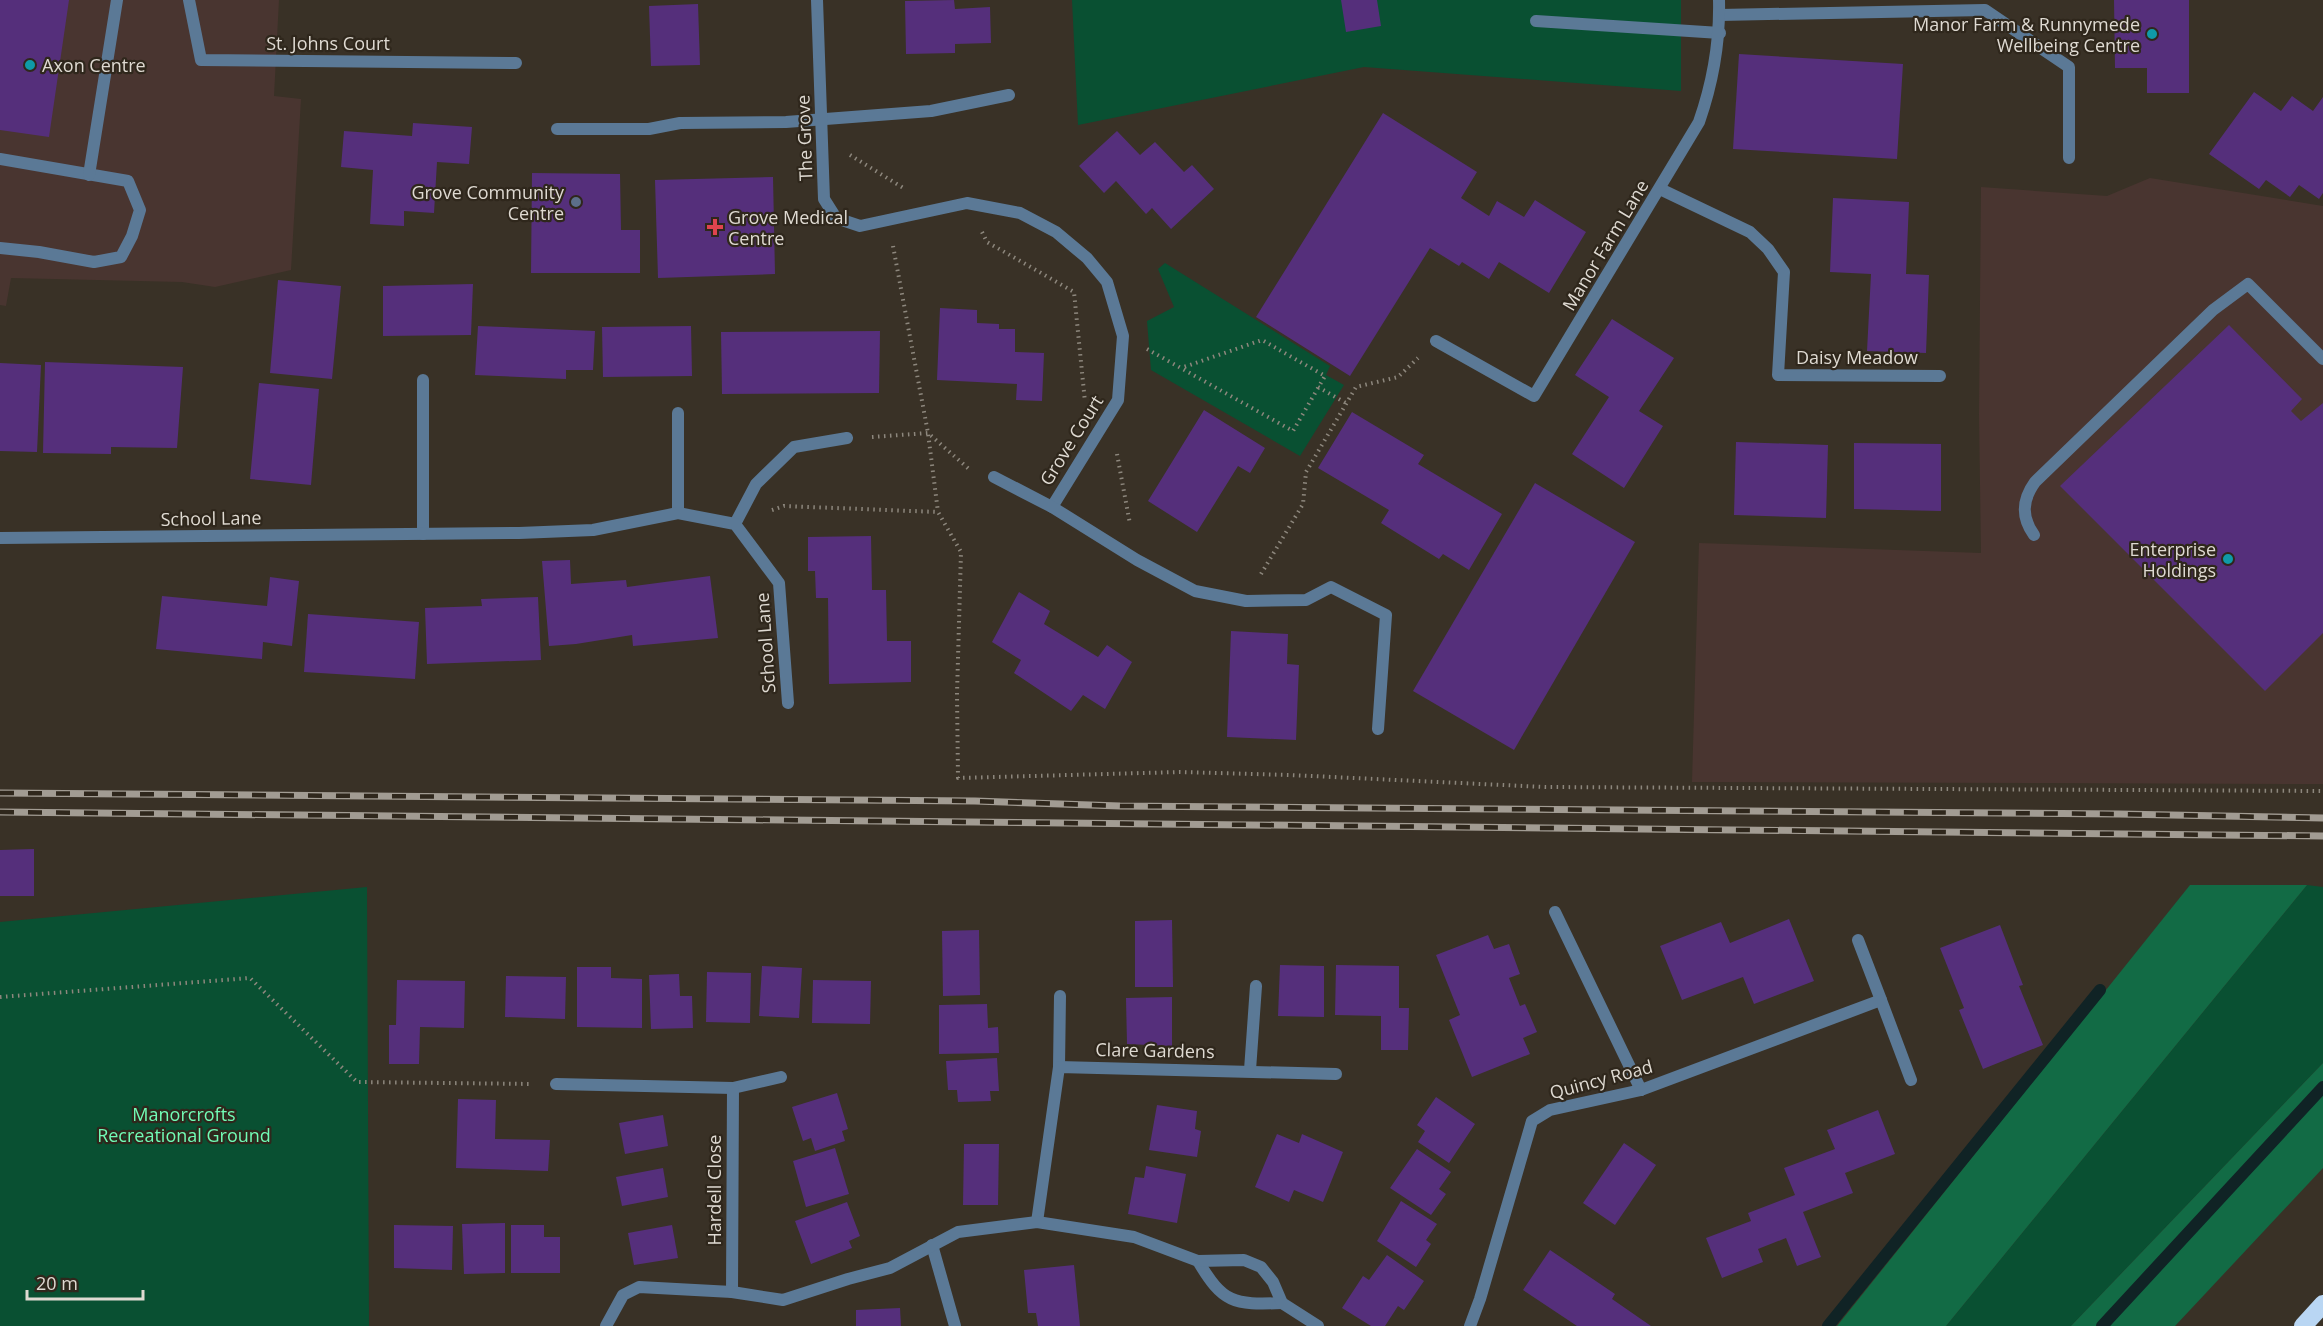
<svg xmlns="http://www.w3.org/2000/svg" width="2323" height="1326" font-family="'Open Sans',sans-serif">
	<rect width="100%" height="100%" fill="#393126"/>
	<!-- commercial -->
	<g fill="#493530">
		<path d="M0,0H279L274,96L301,99L291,270L215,287L182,282L11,278L6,306L0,305Z"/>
		<path d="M2150,178L2323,206V784L1692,782L1699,543L1981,553L1979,415L1981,187L2107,196Z"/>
	</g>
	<!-- green -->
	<g fill="#095032">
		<path d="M1072,0H1681V91L1364,67L1078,125Z"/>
		<path d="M1165,263L1330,366L1326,375L1344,385L1300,456L1151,370L1147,321L1174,307L1158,269Z"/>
		<path d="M2307,885L2323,887V1063L2071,1326H1946Z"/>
		<path d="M367,887L369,1326H0V922Z"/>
	</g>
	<!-- forest -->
	<g fill="#126b45">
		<path d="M2190,885H2307L1946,1326H1837Z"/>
		<path d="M2323,1063V1168L2175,1326H2071Z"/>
	</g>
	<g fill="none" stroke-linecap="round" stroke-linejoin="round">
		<!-- stream -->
		<g stroke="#102325" stroke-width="12">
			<path d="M1828,1326L2100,990"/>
			<path d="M2102,1326L2323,1087"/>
		</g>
	</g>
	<!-- building -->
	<g fill="#552f7b">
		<path d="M0,0H69L49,137L0,130Z"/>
		<path d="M954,0L955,9L990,7L991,43L955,44V53L906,54L905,1Z"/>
		<path d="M1341,0H1377L1381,26L1346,32Z"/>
		<path d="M2114,0H2189V93H2147V68H2115Z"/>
		<path d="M698,4L700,65L651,66L649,6Z"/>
		<path d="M1739,54L1903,64L1897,159L1733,149Z"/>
		<path d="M2254,92L2281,111L2292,96L2313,111L2323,97V193L2319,199L2299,185L2290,197L2266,180L2259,189L2209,154Z"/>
		<path d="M1383,113L1477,172L1461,198L1489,216L1497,201L1524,217L1535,200L1586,232L1549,293L1499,262L1489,279L1462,262L1459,266L1430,248L1350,376L1256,317Z"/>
		<path d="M413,123L472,127L469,164L437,162L434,213L404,211V226L370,224L373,170L341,167L344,131L412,136Z"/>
		<path d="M1117,131L1140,155L1155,142L1184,172L1192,165L1214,189L1171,229L1152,208L1146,214L1116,181L1104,193L1079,166Z"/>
		<path d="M532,173L620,174L621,230H640V273H531Z"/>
		<path d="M773,177L775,274L658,278L655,180Z"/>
		<path d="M1833,198L1909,202L1906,274L1929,275L1926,353L1867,351L1871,274L1830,272Z"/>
		<path d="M278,280L341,286L332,379L270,373Z"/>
		<path d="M473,284L471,335L383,336V286Z"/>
		<path d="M940,308L977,310V323L999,324V329H1015V352L1044,353L1042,401L1016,400L1017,384L937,380Z"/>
		<path d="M1612,319L1674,358L1639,411L1663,426L1624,488L1572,454L1609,397L1575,375Z"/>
		<path d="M2229,325L2302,399L2291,411L2301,421L2323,403V633L2265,691L2060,486Z"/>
		<path d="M478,326L595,331L593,370H566V379L475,375Z"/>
		<path d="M691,326L692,376L603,377L602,327Z"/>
		<path d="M880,331L879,393L722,394L721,332Z"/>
		<path d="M45,362L183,367L177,448L111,447V454L43,453Z"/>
		<path d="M0,363L41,365L37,452L0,451Z"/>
		<path d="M259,383L319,389L311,485L250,479Z"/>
		<path d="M1204,410L1265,448L1250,473L1238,466L1197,532L1148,501Z"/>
		<path d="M1352,412L1424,455L1418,464L1502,514L1469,570L1443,554L1439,559L1381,523L1389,510L1318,468Z"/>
		<path d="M1736,442L1828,445L1826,518L1734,515Z"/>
		<path d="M1854,443L1941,444V511L1854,509Z"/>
		<path d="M1535,483L1635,542L1514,750L1413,691Z"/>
		<path d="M871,536L872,590H886L887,641H911V682L829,684L828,598H816L815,571H808V537Z"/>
		<path d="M570,560L571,584L626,580L627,587L710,576L718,638L633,646L632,635L576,644L549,646L542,561Z"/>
		<path d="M270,577L299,581L292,646L263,642L262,659L156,649L162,596L267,606Z"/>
		<path d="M1019,592L1050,611L1044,624L1098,657L1107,645L1132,662L1105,709L1083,695L1071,711L1014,673L1021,660L992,642Z"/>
		<path d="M538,597L541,660L427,664L425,608L482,606L481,599Z"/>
		<path d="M308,614L419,622L415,679L304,672Z"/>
		<path d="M1231,631L1288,634L1287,664L1299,665L1296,740L1227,737Z"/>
		<path d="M34,849V896H0V850Z"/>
		<path d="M1789,919L1814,981L1754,1004L1743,977L1682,1000L1660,946L1721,922L1730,943Z"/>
		<path d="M1172,920L1173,987H1135V921Z"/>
		<path d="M2000,925L2023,985L2019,986L2043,1045L1983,1069L1959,1010L1964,1008L1940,948Z"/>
		<path d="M979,930L980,995L943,996L942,931Z"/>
		<path d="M1488,935L1494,949L1509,944L1520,974L1509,978L1520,1006L1525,1004L1537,1032L1523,1038L1530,1054L1472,1077L1449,1020L1460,1015L1436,955Z"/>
		<path d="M1280,965L1324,966V1017L1278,1016Z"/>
		<path d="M1336,965L1399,966V1008H1409L1408,1050H1381V1016L1335,1015Z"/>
		<path d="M762,966L802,968L799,1018L759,1016Z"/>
		<path d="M577,967H611V978L642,979V1028L577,1027Z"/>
		<path d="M707,972L751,973L750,1023L706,1022Z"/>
		<path d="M679,974L680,996H692L693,1028L651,1029L649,975Z"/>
		<path d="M506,976L566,977L565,1019L505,1017Z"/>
		<path d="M397,980L465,981L464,1028L420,1027L419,1064H389V1025H396Z"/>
		<path d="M813,980L871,981L870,1024L812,1023Z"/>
		<path d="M1172,997V1046L1127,1044L1126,998Z"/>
		<path d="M987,1004L988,1028L998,1027L999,1053L939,1054V1005Z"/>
		<path d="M997,1058L999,1091H990L991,1101L958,1102L957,1090H948L946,1061Z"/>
		<path d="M837,1093L848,1129L842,1131L845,1141L815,1151L811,1138L803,1141L792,1107Z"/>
		<path d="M1436,1097L1475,1124L1449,1163L1418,1142L1425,1131L1417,1125Z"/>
		<path d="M458,1099L496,1100L495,1139L550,1140L548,1171L456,1168Z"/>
		<path d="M1157,1105L1197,1111L1195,1129L1201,1131L1197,1157L1149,1150Z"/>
		<path d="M1878,1110L1895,1154L1845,1173L1853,1193L1803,1212L1821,1257L1797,1266L1786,1238L1758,1249L1763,1262L1722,1278L1706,1238L1751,1221L1748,1213L1795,1195L1784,1168L1835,1149L1827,1130Z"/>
		<path d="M663,1115L668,1146L625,1154L619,1123Z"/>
		<path d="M1277,1134L1299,1143L1302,1134L1343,1152L1323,1202L1294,1190L1289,1202L1255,1187Z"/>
		<path d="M1624,1143L1656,1165L1615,1225L1583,1203Z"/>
		<path d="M964,1144H999L998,1205H963Z"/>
		<path d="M835,1148L849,1194L806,1207L793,1161Z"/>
		<path d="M1417,1149L1451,1172L1439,1189L1446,1194L1431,1215L1390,1188Z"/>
		<path d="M1146,1166L1186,1174L1177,1223L1128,1214L1135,1177L1144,1178Z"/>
		<path d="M663,1168L668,1197L622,1206L616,1177Z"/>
		<path d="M1401,1201L1437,1224L1426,1240L1431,1244L1416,1267L1377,1241Z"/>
		<path d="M847,1202L860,1236L849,1241L852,1248L811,1264L795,1221Z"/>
		<path d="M505,1223V1273L464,1274L462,1224Z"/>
		<path d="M394,1225L453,1226L452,1270L394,1268Z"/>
		<path d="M511,1225H544V1237H560V1273H511Z"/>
		<path d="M672,1225L678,1258L634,1265L628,1233Z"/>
		<path d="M1550,1250L1615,1294L1612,1299L1651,1326H1577L1523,1290Z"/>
		<path d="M1387,1255L1424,1281L1404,1310L1398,1306L1385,1326H1371L1342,1308L1363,1276L1369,1280Z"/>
		<path d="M1074,1265L1080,1326H1038L1036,1313H1028L1024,1270Z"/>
		<path d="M900,1308L901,1326H856V1310Z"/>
	</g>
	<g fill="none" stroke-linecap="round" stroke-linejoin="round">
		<!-- path -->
		<g stroke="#8d877d" stroke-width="4" stroke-dasharray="1.5 4.5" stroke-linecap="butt">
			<path d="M850,155L905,189"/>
			<path d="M982,232L987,242L1074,292L1085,402"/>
			<path d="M893,246L928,433L938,512"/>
			<path d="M1147,349L1293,431L1325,376L1262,340L1181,368"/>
			<path d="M1318,387L1346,403"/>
			<path d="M872,437L928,433L970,470"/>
			<path d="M1117,454L1130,524"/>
			<path d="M772,510L784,506L938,512L961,552L957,694L958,778L1180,772L1290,775L1545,787L2323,791"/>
			<path d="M1261,574L1303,504L1306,472L1356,387L1398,377L1418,358"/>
			<path d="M0,997L250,978L357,1082L533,1084"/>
		</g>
		<!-- lane -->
		<g stroke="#5b7996" stroke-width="12">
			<path d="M189,0L201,60L516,63"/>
			<path d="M1536,21L1720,33"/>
			<path d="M557,129H649L680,123L786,122L931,111L1009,95"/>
			<path d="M0,159L128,181L140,210L132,236L121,257L94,262L39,252L0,248"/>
			<path d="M89,175L117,0"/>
			<path d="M2034,535C2021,517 2022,500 2035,482L2213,310L2248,284L2323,359"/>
			<path d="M1555,912L1641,1090"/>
		</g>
		<!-- street -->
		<g stroke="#5b7996" stroke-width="12">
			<path d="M817,0L824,199L836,218L860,226L967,203L1020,213L1056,232L1087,258L1107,282L1123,336L1118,400L1052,507"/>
			<path d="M1720,15L1985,10L2069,67V158"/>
			<path d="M1660,189L1750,232L1768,249L1784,272L1778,375L1940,376"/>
			<path d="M1436,341L1534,396L1699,122C1713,82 1720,43 1719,0"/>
			<path d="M678,413V513"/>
			<path d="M994,477L1052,507L1137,560L1195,591L1246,601L1306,600L1331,587L1386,615L1378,729"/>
			<path d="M735,524L756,484L794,447L847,438"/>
			<path d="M423,534V380"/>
			<path d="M0,538L519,533L593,530L678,513L735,524L779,583L788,703"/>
			<path d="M1858,940L1881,1000"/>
			<path d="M1059,1067L1060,996"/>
			<path d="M1250,1070L1256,986"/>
			<path d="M556,1084L733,1088L781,1077"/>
			<path d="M1037,1222L1059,1067L1336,1074"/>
			<path d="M932,1245L955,1326"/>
			<path d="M1198,1261C1223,1303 1233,1305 1282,1303"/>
			<path d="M732,1292L733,1088"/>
			<path d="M606,1326L623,1295L639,1287L732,1292L783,1300L848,1279L890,1268L958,1232L1037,1222L1134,1237L1198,1261L1244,1260L1261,1267L1273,1282L1282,1303L1318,1326"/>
			<path d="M1470,1326L1480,1299L1532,1121L1550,1110L1641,1090L1881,1000L1911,1080"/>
		</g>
		<!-- highway -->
		<path stroke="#b9d6f3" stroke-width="18" d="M2303,1326L2323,1304"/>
		<!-- rail casing -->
		<g stroke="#a29c93" stroke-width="7">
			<g id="rail">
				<path d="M0,793L975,801L1120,806L2119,814L2323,818"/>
				<path d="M0,812L2323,836"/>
			</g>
		</g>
		<!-- rail -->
		<use href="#rail" stroke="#2f271c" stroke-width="4.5" stroke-dasharray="14" stroke-linecap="butt"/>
	</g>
	<!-- markers -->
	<g fill="#0f9aa8" stroke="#2f271c" stroke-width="2">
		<circle cx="2152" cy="34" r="6"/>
		<circle cx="30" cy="65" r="6"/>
		<circle cx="2228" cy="559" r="6"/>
	</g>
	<circle fill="#5c6f8a" stroke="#2f271c" stroke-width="2" cx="576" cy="202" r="6"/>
	<path fill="#e0444e" stroke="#2f271c" stroke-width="2" d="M712 218h6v6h6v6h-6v6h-6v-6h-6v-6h6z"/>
	<g text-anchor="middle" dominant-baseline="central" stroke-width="4.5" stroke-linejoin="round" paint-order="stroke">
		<!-- poi labels -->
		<g font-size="18" fill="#dfdad2" stroke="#2f271c" text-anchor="end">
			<text x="2140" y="24">Manor Farm &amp; Runnymede<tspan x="2140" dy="21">Wellbeing Centre</tspan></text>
			<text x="42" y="65" text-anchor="start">Axon Centre</text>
			<text x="564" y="192">Grove Community<tspan x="564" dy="21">Centre</tspan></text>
			<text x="728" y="217" text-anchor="start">Grove Medical<tspan x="728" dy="21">Centre</tspan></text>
			<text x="2216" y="549">Enterprise<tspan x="2216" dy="21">Holdings</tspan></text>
		</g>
		<!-- street labels -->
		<g font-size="18" fill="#dfdad2" stroke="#2f271c">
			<text x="328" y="43">St. Johns Court</text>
			<text transform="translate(804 138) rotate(-92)">The Grove</text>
			<text transform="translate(1605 245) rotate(-59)">Manor Farm Lane</text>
			<text x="1857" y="357">Daisy Meadow</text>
			<text transform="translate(1071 440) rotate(-58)">Grove Court</text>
			<text transform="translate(211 518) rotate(-1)">School Lane</text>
			<text transform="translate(765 643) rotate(-94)">School Lane</text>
			<text transform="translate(1155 1050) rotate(1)">Clare Gardens</text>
			<text transform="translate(1601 1079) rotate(-15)">Quincy Road</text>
			<text transform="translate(714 1190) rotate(-90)">Hardell Close</text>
		</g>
		<!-- park labels -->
		<g font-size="18" fill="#71fcb6" stroke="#2f271c">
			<text x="184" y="1114">Manorcrofts<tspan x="184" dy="21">Recreational Ground</tspan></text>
		</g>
	</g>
	<!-- scale -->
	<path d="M27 1290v9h116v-9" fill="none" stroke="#dfdad2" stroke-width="3"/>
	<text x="36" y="1290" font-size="18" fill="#dfdad2" stroke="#2f271c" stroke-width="4.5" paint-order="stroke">20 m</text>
</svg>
